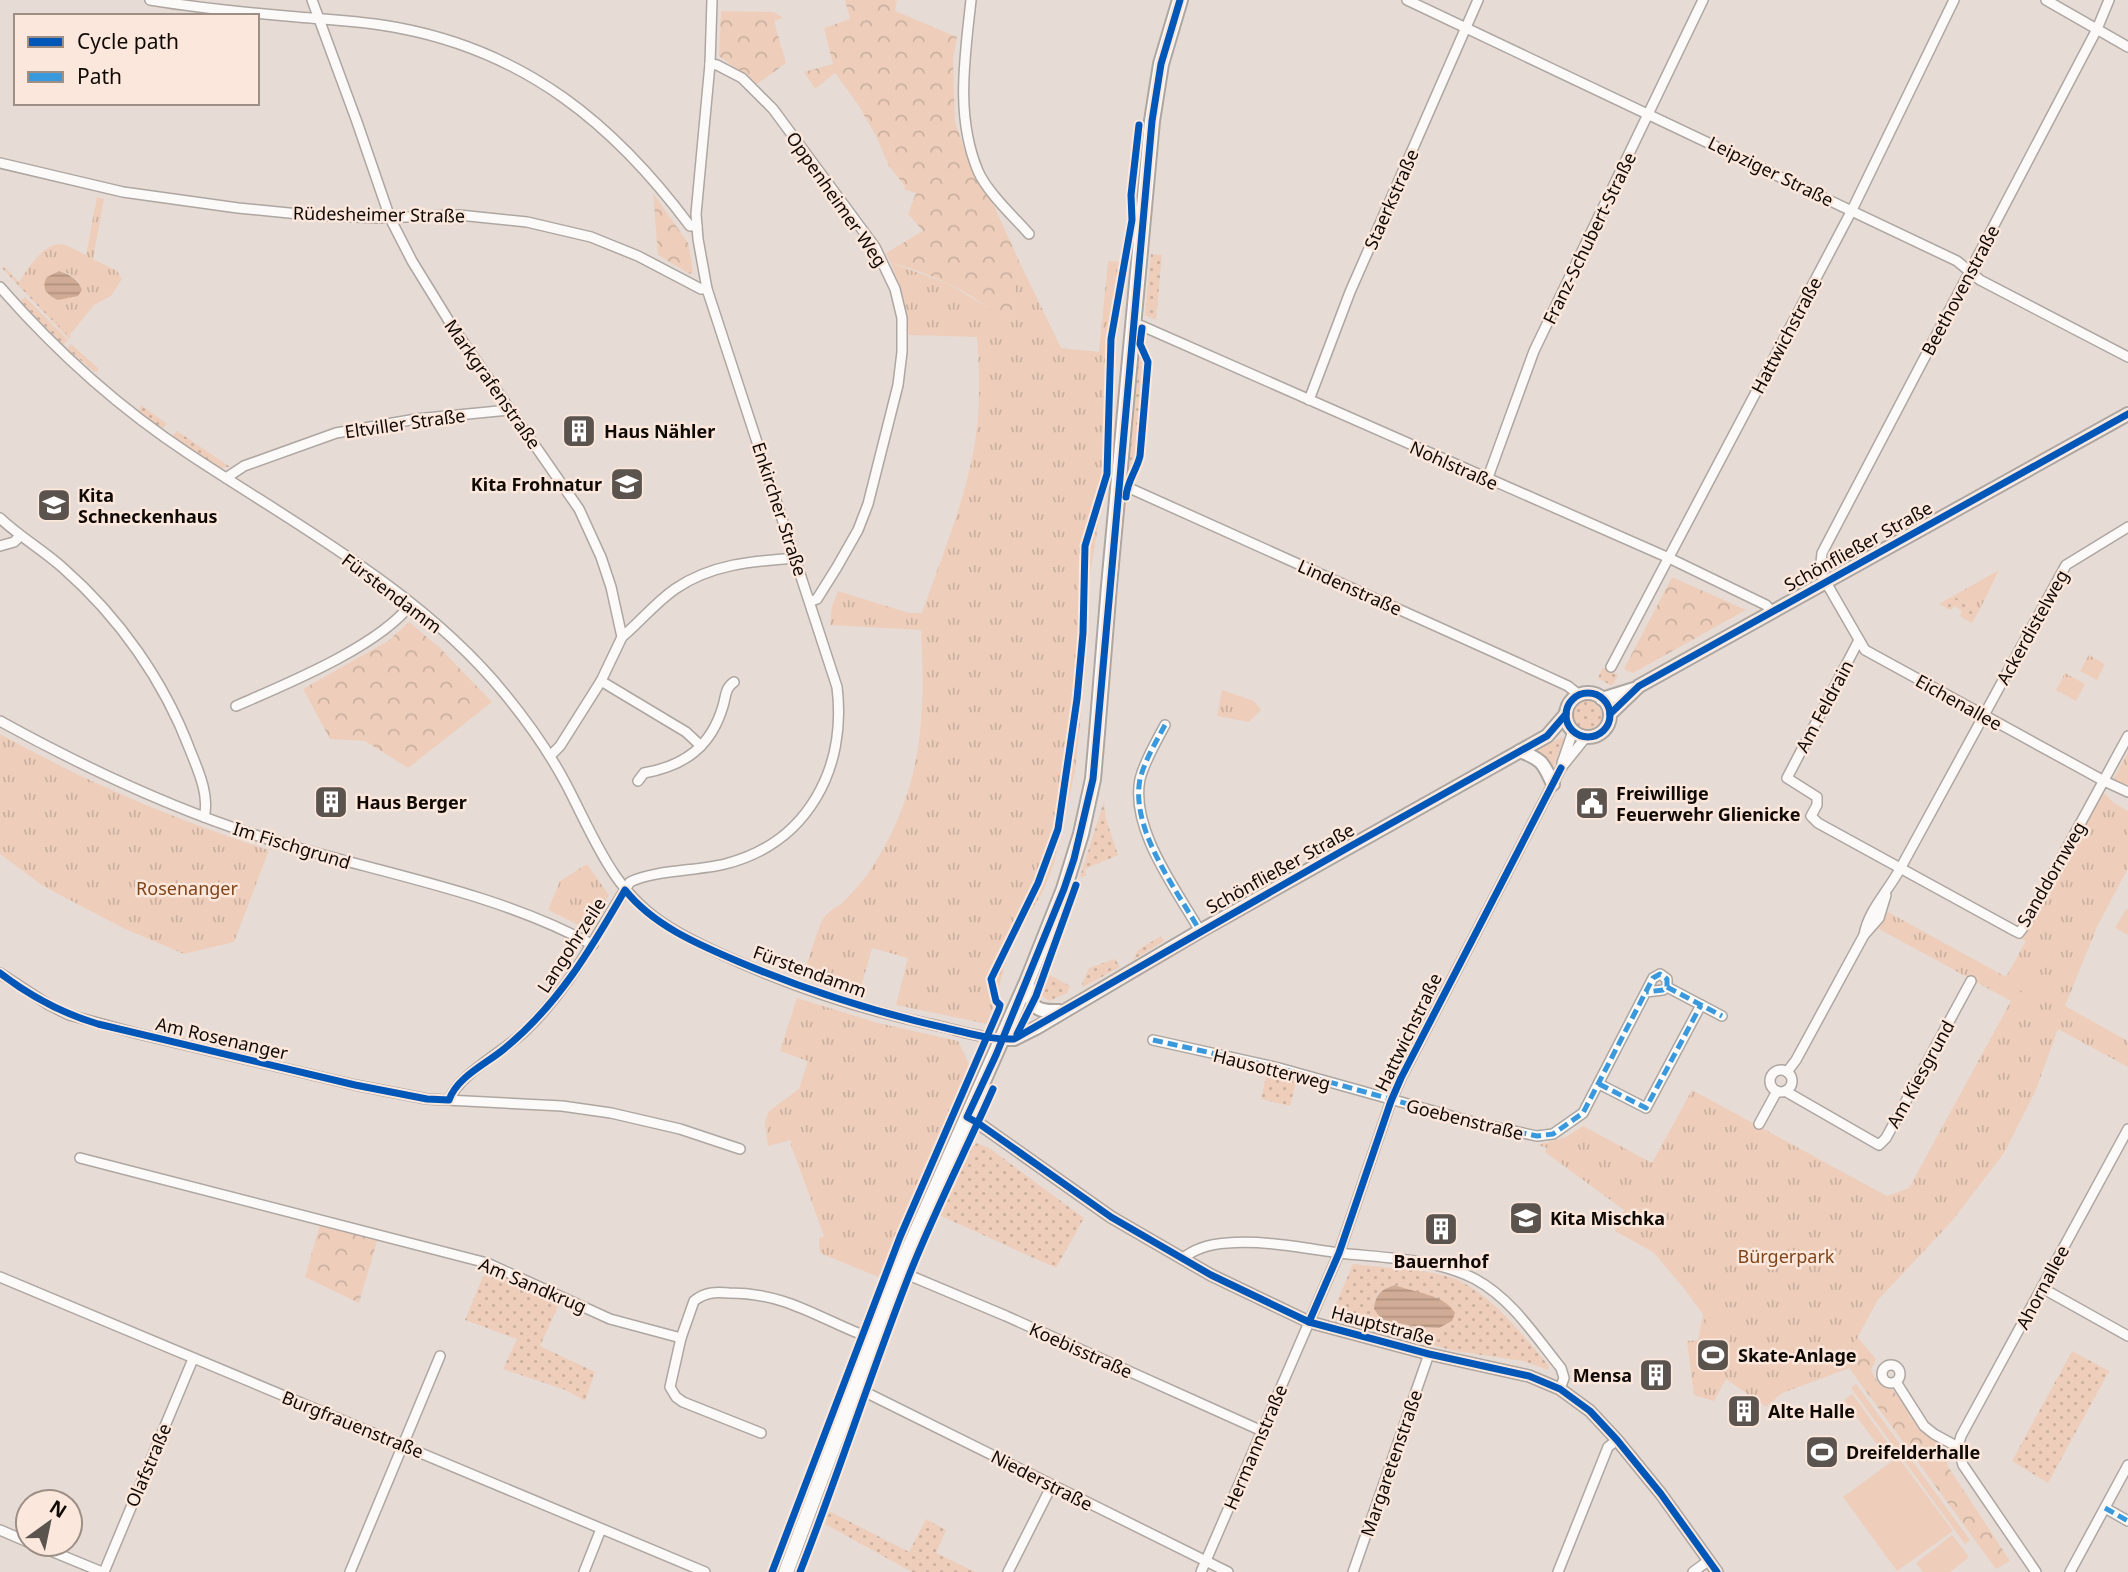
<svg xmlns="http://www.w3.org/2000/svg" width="2128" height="1572" font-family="'Noto Sans',sans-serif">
	<defs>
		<pattern id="grass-dots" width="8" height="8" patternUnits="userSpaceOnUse" patternTransform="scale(1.75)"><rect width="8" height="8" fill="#eecebb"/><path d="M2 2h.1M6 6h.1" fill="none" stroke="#cbb09f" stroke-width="1.8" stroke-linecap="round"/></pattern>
		<pattern id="forest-crowns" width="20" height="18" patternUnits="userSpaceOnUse" patternTransform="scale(1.75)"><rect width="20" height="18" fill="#eecebb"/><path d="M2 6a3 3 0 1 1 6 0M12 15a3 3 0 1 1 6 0" fill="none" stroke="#cbb09f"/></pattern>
		<pattern id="park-tufts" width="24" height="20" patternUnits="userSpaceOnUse" patternTransform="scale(1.75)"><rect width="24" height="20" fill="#eecebb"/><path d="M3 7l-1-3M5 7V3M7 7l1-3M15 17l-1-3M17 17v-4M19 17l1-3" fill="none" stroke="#cbb09f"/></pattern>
		<pattern id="water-rules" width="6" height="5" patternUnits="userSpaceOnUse" patternTransform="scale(1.75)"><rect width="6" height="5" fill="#d0ab95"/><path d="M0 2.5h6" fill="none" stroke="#b2927f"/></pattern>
	</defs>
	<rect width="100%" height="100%" fill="#e6dbd5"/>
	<!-- grass -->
	<g fill="url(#grass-dots)" fill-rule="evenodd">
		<path d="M1151,254L1162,255L1156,320L1145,315Z"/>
		<path d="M4,266L71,337L69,339L2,268Z"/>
		<path d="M25,297L68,340L63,345L20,301Z"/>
		<path d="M71,344L99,369L96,373L67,349Z"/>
		<path d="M1136,344L1145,361L1136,460L1135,467L1127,476L1124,469Z"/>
		<path d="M141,405L167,424L162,429L139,411Z"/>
		<path d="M177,431L230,467L220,468L175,438L173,436Z"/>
		<path d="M1953,596L1979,611L1972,623L1960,616L1962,611L1955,606L1950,610L1939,604Z"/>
		<path d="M1603,667L1618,675L1612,686L1598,678Z"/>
		<circle cx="1588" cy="715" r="17"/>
		<path d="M1562,737L1564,740L1552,770L1544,757L1535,752Z"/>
		<path d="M1104,801L1106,819L1118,855L1085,869L1086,876L1080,877Z"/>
		<path d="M1161,936L1164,941L1133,960L1138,950Z"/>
		<path d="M1115,959L1120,967L1083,987L1082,984L1089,968Z"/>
		<path d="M1050,975L1070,986L1067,993L1049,1001L1041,995Z"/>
		<path d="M1267,1072L1297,1078L1290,1106L1261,1099Z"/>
		<path d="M977,1143L989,1148L1084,1218L1056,1268L939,1215L969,1150Z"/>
		<path d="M1353,1264C1382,1268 1435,1269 1460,1281C1497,1300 1523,1336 1549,1366L1548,1370L1523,1361L1455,1351L1330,1318ZM1396,1285L1400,1287L1452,1321L1439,1328L1419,1327L1383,1320L1374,1309C1375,1293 1381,1290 1396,1285Z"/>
		<path d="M493,1273L560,1302L540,1346L595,1372L585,1401L566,1390L503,1369L517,1339L465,1320L483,1276Z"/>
		<path d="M2072,1351L2109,1371L2048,1483L2012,1461Z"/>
		<path d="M829,1511L909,1552L926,1519L946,1530L936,1553L975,1572H912L825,1524Z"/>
	</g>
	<!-- forest -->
	<g fill="url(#forest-crowns)">
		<path d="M845,0H897L895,11L957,37L953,59L955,122L968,159L985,186L1019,261L1012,316L1006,318C993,312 981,302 968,294C944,280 918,270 891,263L886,253L923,231L908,214L916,193L904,189L905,186L889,166L876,136L859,106L835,73L815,89L804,72L833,64L824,28L850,19Z"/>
		<path d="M721,11L774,12L783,18L774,21L786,63L757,84L719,56Z"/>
		<path d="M653,193L688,243L693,271L690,274L658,255Z"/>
		<path d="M1672,577L1746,610L1633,673L1624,669Z"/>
		<path d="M409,622L440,648L492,702L408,768L365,741L330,739L303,689L388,641Z"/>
		<path d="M320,1224L378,1238L359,1303L305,1277Z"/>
		<path d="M1844,1321L1876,1359L1871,1370L1878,1383L1893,1390L1926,1435L1949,1450L1947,1465L2010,1561L1996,1569L1849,1368L1782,1393L1766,1407Z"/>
	</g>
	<!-- park -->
	<g fill="url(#park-tufts)" fill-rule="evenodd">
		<path d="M97,197L104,199L93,259L117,271L122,279L111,296L94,305L69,336L18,283C28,269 45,239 65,245C72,247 79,252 86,255ZM59,271L69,274L79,282L44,288L47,277Z"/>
		<path d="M1019,261L1061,348L1099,352L1108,261L1123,262L1102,502L1086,598V664L1075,771L1054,863L1044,889L1009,951L988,1024L896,1005L908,958L872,948L859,994L803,976C808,964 818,924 825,916C829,911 837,907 842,903C853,892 865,879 873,866C922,789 926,719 921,630L830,625L832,606L838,591L909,613H922C942,555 968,495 976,434C981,401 979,369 977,337L909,335L904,300L891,263L947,283L1006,318L1012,316Z"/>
		<path d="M1999,570L1979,611L1953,596Z"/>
		<path d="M2089,655L2105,664L2097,680L2080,671Z"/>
		<path d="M2065,673L2085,684L2076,701L2056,690Z"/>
		<path d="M1222,690L1254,701L1261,710L1249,722L1217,716Z"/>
		<path d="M0,734C86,782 175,820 269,850L234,942L184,954L123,928L43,886L0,854Z"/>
		<path d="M2128,752V785L2113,780Z"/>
		<path d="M2102,791L2114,803L2128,811V868L2097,927L2065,1006L2128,1041V1067L2058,1029L2035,1092L2004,1153L1952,1221L1877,1301L1847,1357L1849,1368L1782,1393L1766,1407L1726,1379L1714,1401L1694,1395L1687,1341L1698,1340L1703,1314L1682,1286L1653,1252L1615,1231L1624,1210L1545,1152L1547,1148L1538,1145L1566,1137L1583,1126L1652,1163L1692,1090L1887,1196L1909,1188L2011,1001L1879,929L1888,912L2006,977L2026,941L2022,939Z"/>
		<path d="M587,864L609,895L589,930L548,910L560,881Z"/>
		<path d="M2126,909L2128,910V935L2115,928Z"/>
		<path d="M797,998L878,1023L958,1041L970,1066L916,1188L881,1278L820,1253L819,1238L824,1236L791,1145V1140L768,1146L765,1122L769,1111L799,1089L808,1061L780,1051Z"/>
	</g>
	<!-- pitch -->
	<g fill="#eecebb">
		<path d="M2029,975L2052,990L2043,1004L2016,988L2020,980L2024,983Z"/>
		<path d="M1724,1276L1737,1279L1733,1302L1720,1300Z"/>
		<path d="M1721,1308L1733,1309L1730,1339L1710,1387L1699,1386L1706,1318H1718Z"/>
		<path d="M1856,1384L1970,1540L1965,1544L1851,1388Z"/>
		<path d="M1852,1394L1890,1446L1883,1452L1844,1400Z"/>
		<path d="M1898,1457L1953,1531L1897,1571L1843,1497Z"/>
		<path d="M1952,1535L1969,1557L1950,1572H1923L1916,1563Z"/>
	</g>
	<!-- water -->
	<g fill="url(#water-rules)">
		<path d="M59,271C70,275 78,279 82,290L78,296L58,300C48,296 40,288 47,277Z"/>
		<path d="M1395,1285C1415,1293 1444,1294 1455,1313L1452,1321L1439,1328L1419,1327L1382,1320L1374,1309C1376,1293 1381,1290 1395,1285Z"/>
	</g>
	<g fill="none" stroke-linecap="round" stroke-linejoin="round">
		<!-- minor casing -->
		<g stroke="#aea6a1" stroke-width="12">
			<g id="minor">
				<path d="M150,0C199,8 249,13 298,17C332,20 365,21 399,28C526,52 614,124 690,226H697"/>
				<path d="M312,0L357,122L390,218L412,261L452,326L579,509L601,557L611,587L622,637L601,681L560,746L550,756"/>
				<path d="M971,0C965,57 955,116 978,171C987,192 1014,217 1029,234"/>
				<path d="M1407,0L1957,261L1980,280L2128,357"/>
				<path d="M2046,0L2128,47"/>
				<path d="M2109,0L2097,29L1822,553L1820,572L1865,650L2104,781L2128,792"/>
				<path d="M710,64L717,65L742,78L773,109L875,247L895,289L902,318V352L898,385L868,504L858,530L837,567L817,599L811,601"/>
				<path d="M0,163L123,192L238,208L309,215L379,218L459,215L527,222L591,237L638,256L701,289H707"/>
				<path d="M0,287C55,350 119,408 189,454C296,525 422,592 504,693C527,721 549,752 566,784C594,837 612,891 666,925C689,940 716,952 741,963C805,991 871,1012 939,1026C960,1031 981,1038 1003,1039"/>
				<path d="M1133,325L1142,326L1669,558L1766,605L1772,612"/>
				<path d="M1309,400L1350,292L1478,0"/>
				<path d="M226,478L244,466L336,433L416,419L509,410"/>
				<path d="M1487,480L1534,351L1703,0"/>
				<path d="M1118,485L1127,487L1507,658L1568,686L1579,695"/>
				<path d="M0,518C20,537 43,550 63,568C119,617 164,681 190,750C198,770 210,796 204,817"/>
				<path d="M0,546L14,542L20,536"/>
				<path d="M622,637C640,622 655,603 675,589C711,564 753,561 796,558"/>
				<path d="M1859,640L1787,778L1817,797V805L1811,816L1818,823L2015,931L2019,933L2025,925L2128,736"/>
				<path d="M1611,667L1852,210L1954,0"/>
				<path d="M601,681L686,732L701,746"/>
				<path d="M236,706C286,684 378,647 411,604"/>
				<path d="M0,721C87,769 176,811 271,840C378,873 494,891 593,945"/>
				<path d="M1165,725C1156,742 1145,760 1140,779C1130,829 1176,889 1200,931"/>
				<path d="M1562,763L1573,731"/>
				<path d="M638,781L644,773C684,766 711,747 723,706C726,696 725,688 734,682"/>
				<path d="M1864,935L1879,918L1886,895"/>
				<path d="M0,973L49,1005L69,1015L139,1034L355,1085L427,1099L562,1106L611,1113L680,1129L740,1149"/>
				<path d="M1667,987L1722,1016"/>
				<path d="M1153,1040L1279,1068L1480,1124L1537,1136L1553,1134L1583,1113L1653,978L1660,974L1667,979V987L1663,990L1646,992"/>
				<circle cx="1781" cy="1081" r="11"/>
				<path d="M1787,1072L1796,1060L1864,935C1868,911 1888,891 1900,869L2066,565L2128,527"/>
				<path d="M1599,1084L1646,1108L1701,1005"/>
				<path d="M1785,1091L1879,1145L1886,1138L1971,981"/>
				<path d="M449,1100C459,1074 503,1052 524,1032C573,985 594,937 630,882C654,870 697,871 725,864C808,843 847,768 837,687L707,289L698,239L696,214L710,64L712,0"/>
				<path d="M1759,1124L1777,1091"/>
				<path d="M80,1158L487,1263L610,1319L681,1338"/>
				<path d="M1182,1259C1195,1248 1210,1244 1227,1243C1264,1240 1303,1248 1339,1253C1384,1258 1434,1258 1475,1279C1512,1299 1535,1336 1561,1368L1564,1378L1560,1389"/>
				<path d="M899,1271L1006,1316L1262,1431"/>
				<path d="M0,1277L705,1572"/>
				<path d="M2042,1288L2128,1336"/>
				<circle cx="1891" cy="1374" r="9"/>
				<path d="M1896,1382L1924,1426L1934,1434L1958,1447"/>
				<path d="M855,1387L1228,1572"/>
				<path d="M761,1433L683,1402L676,1397L670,1387L681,1338L694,1301C705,1292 715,1292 729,1293C789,1293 820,1320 873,1339"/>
				<path d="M2105,1508L2128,1521"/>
				<path d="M0,1530L28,1542"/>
				<path d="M34,1544L102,1572"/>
				<path d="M104,1572L193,1359"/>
				<path d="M350,1572L440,1356"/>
				<path d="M584,1572L601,1529"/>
				<path d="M1008,1572L1052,1485"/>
				<path d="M1201,1572L1339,1253L1391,1101L1401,1078L1561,768L1586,737"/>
				<path d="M1353,1572L1429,1354"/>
				<path d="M1558,1572L1608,1447L1617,1440"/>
				<path d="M1693,1572L1708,1561"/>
				<path d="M2036,1572L1963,1465L1958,1447L1961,1436L2128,1129"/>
				<path d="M2070,1572L2128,1465"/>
			</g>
		</g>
		<!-- tertiary casing -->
		<g stroke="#aea6a1" stroke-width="14">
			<path id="tertiary" d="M967,1117L978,1123L1111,1217L1211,1275L1309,1322L1429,1354L1529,1376L1560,1389L1590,1411L1617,1440L1661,1494L1717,1572"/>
		</g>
		<!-- secondary casing -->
		<g stroke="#aea6a1" stroke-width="16">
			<g id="secondary">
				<circle cx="1588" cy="715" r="22"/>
				<path d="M1602,699L1634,689"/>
				<path d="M1610,714L1639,686L2128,414"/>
				<path d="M1520,751C1543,760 1543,763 1553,784"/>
				<path d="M1027,982C1031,1006 1033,1012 1059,1011"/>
				<path d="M1003,1039H1014L1036,1028L1200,931L1547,736L1566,714"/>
			</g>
		</g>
		<!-- primary casing -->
		<g stroke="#aea6a1" stroke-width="18">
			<path id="primary" d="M786,1572L899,1271L1027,982L1064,889L1081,834L1093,779L1097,733L1109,586L1152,121L1161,64L1180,0"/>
		</g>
		<!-- minor -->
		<use href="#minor" stroke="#fbfaf9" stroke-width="9"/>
		<!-- tertiary -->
		<use href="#tertiary" stroke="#fbfaf9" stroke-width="10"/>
		<!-- secondary -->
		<use href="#secondary" stroke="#fbfaf9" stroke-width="12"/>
		<!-- primary -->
		<use href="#primary" stroke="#fbfaf9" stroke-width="14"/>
		<!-- quiet -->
		<g stroke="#3a99dd" stroke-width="5" stroke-dasharray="10 5" stroke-linecap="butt">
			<path d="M1165,725C1156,742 1145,760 1140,779C1130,829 1176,889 1200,931"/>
			<path d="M1667,987L1722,1016"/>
			<path d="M1153,1040L1279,1068L1480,1124L1537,1136L1553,1134L1583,1113L1653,978L1660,974L1667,979V987L1663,990L1646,992"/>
			<path d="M1599,1084L1646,1108L1701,1005"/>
			<path d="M2105,1508L2128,1521"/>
		</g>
		<!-- cycleway casing -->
		<g stroke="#fbe7db" stroke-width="11">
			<g id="cycleway">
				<path d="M1180,0L1161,64L1152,121L1093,779L1074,859L1064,889L996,1055L967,1117L978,1123L1111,1217L1211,1275L1309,1322L1429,1354L1529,1376L1560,1389L1590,1411L1617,1440L1661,1494L1717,1572"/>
				<path d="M1126,497C1127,481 1136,472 1140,456L1148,362L1140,344L1142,328"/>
				<circle cx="1588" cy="715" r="22"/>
				<path d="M1610,714L1639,686L2128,414"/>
				<path d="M0,973C30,996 61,1013 98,1024L355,1085L427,1099L449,1100C457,1077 486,1064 504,1049C558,1005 591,949 625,890C653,925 697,944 737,961C805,990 874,1012 946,1028C969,1033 990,1040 1014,1039L1349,847L1547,736L1566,714"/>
				<path d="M1017,1034L1036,996L1076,885"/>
				<path d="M1309,1322L1339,1253L1391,1101L1401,1078L1561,768"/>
				<path d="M772,1572L900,1237L999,1009L1000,1005L996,1001L991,979L1038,883L1058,829L1077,699L1083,633L1085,546L1107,474L1111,339L1132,220L1131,195L1139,125"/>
				<path d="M800,1572C839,1473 871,1372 910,1273C935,1210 966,1150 993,1089"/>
			</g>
		</g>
		<!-- cycleway -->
		<use href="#cycleway" stroke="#0057b8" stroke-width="7"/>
	</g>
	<!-- icons -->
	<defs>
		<g id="building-square" transform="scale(1.75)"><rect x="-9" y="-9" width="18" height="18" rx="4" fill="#5b534e" stroke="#fbe7db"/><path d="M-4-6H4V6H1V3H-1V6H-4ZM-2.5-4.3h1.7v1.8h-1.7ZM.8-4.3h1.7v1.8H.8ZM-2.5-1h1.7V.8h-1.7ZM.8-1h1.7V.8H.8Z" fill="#fff"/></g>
		<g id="school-square" transform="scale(1.75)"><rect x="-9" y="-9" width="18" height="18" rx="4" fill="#5b534e" stroke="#fbe7db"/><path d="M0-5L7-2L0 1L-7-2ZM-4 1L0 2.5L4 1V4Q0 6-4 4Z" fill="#fff"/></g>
		<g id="civic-square" transform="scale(1.75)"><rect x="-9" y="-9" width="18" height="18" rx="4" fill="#5b534e" stroke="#fbe7db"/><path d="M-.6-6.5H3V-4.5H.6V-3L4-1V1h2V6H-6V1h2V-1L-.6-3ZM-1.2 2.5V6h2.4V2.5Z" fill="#fff"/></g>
		<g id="stadium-square" transform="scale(1.75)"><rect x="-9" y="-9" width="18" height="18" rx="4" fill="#5b534e" stroke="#fbe7db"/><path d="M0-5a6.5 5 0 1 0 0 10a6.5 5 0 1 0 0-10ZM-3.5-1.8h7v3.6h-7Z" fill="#fff"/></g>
	</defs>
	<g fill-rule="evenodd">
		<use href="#building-square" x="579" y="431"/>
		<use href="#school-square" x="627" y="484"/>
		<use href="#school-square" x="54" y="505"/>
		<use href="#building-square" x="331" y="802"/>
		<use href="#civic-square" x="1592" y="803"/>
		<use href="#school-square" x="1526" y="1218"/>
		<use href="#building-square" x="1441" y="1229"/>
		<use href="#stadium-square" x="1713" y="1355"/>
		<use href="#building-square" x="1656" y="1375"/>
		<use href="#building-square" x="1744" y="1411"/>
		<use href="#stadium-square" x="1822" y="1452"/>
	</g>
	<g text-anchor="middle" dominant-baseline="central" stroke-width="5" stroke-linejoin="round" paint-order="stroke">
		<!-- street labels -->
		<g font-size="18" fill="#100a06" stroke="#fbe7db">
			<text transform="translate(1771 171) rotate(26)">Leipziger Straße</text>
			<text transform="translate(837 199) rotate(55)">Oppenheimer Weg</text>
			<text transform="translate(1391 199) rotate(-66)">Staerkstraße</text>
			<text transform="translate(379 214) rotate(1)">Rüdesheimer Straße</text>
			<text transform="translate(1589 238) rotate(-64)">Franz-Schubert-Straße</text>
			<text transform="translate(1960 290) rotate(-62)">Beethovenstraße</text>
			<text transform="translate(1786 335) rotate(-62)">Hattwichstraße</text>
			<text transform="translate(493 384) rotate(55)">Markgrafenstraße</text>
			<text transform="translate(405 423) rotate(-8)">Eltviller Straße</text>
			<text transform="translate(1454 465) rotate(24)">Nohlstraße</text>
			<text transform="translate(780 509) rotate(72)">Enkircher Straße</text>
			<text transform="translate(1858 546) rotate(-29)">Schönfließer Straße</text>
			<text transform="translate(1350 587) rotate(24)">Lindenstraße</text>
			<text transform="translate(392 593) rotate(37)">Fürstendamm</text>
			<text transform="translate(2032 627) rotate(-61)">Ackerdistelweg</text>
			<text transform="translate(1959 702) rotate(29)">Eichenallee</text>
			<text transform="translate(1824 706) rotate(-62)">Am Feldrain</text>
			<text transform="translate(292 845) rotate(17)">Im Fischgrund</text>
			<text transform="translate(1280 868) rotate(-29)">Schönfließer Straße</text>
			<text transform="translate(2051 874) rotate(-60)">Sanddornweg</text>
			<text transform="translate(571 945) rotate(-57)">Langohrzeile</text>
			<text transform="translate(810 971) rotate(20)">Fürstendamm</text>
			<text transform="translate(1408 1032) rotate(-64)">Hattwichstraße</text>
			<text transform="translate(222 1038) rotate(13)">Am Rosenanger</text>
			<text transform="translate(1272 1069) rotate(14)">Hausotterweg</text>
			<text transform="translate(1920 1074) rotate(-61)">Am Kiesgrund</text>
			<text transform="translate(1465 1119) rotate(14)">Goebenstraße</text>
			<text transform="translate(533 1285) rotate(23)">Am Sandkrug</text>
			<text transform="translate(2042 1287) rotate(-62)">Ahornallee</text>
			<text transform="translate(1383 1325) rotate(15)">Hauptstraße</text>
			<text transform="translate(1081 1350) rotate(24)">Koebisstraße</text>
			<text transform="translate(353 1424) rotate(22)">Burgfrauenstraße</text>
			<text transform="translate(1255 1447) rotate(-67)">Hermannstraße</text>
			<text transform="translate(1391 1463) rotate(-71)">Margaretenstraße</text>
			<text transform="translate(148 1465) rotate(-67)">Olafstraße</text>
			<text transform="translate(1042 1480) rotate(27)">Niederstraße</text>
		</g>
		<!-- poi labels -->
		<g font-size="18" font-weight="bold" fill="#100a06" stroke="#fbe7db" text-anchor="start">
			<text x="604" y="431">Haus Nähler</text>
			<text x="602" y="484" text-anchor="end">Kita Frohnatur</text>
			<text x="78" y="495">Kita<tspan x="78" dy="21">Schneckenhaus</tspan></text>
			<text x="1616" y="793">Freiwillige<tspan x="1616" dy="21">Feuerwehr Glienicke</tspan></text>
			<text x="356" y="802">Haus Berger</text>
			<text x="1550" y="1218">Kita Mischka</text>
			<text x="1441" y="1261" text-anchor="middle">Bauernhof</text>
			<text x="1738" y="1355">Skate-Anlage</text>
			<text x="1632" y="1375" text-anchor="end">Mensa</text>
			<text x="1768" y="1411">Alte Halle</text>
			<text x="1846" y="1452">Dreifelderhalle</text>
		</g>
		<!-- park labels -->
		<g font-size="18" fill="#804418" stroke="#fbe7db">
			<text x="187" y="888">Rosenanger</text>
			<text x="1786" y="1256">Bürgerpark</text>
		</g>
	</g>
	<!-- legend -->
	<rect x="14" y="14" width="245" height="91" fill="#fbe7db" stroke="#9d8f86" stroke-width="2"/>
	<rect x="28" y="37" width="35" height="10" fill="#0057b8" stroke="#9d8f86" stroke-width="2"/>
	<text x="77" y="49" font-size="21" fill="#100a06">Cycle path</text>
	<rect x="28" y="72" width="35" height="10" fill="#3a99dd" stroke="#9d8f86" stroke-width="2"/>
	<text x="77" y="84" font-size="21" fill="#100a06">Path</text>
	<!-- north arrow -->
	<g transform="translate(49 1523) rotate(33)"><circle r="33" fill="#fbe7db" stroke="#9d8f86" stroke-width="2"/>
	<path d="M0-5L12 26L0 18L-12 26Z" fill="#5b534e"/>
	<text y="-10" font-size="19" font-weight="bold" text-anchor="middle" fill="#100a06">N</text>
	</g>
</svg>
